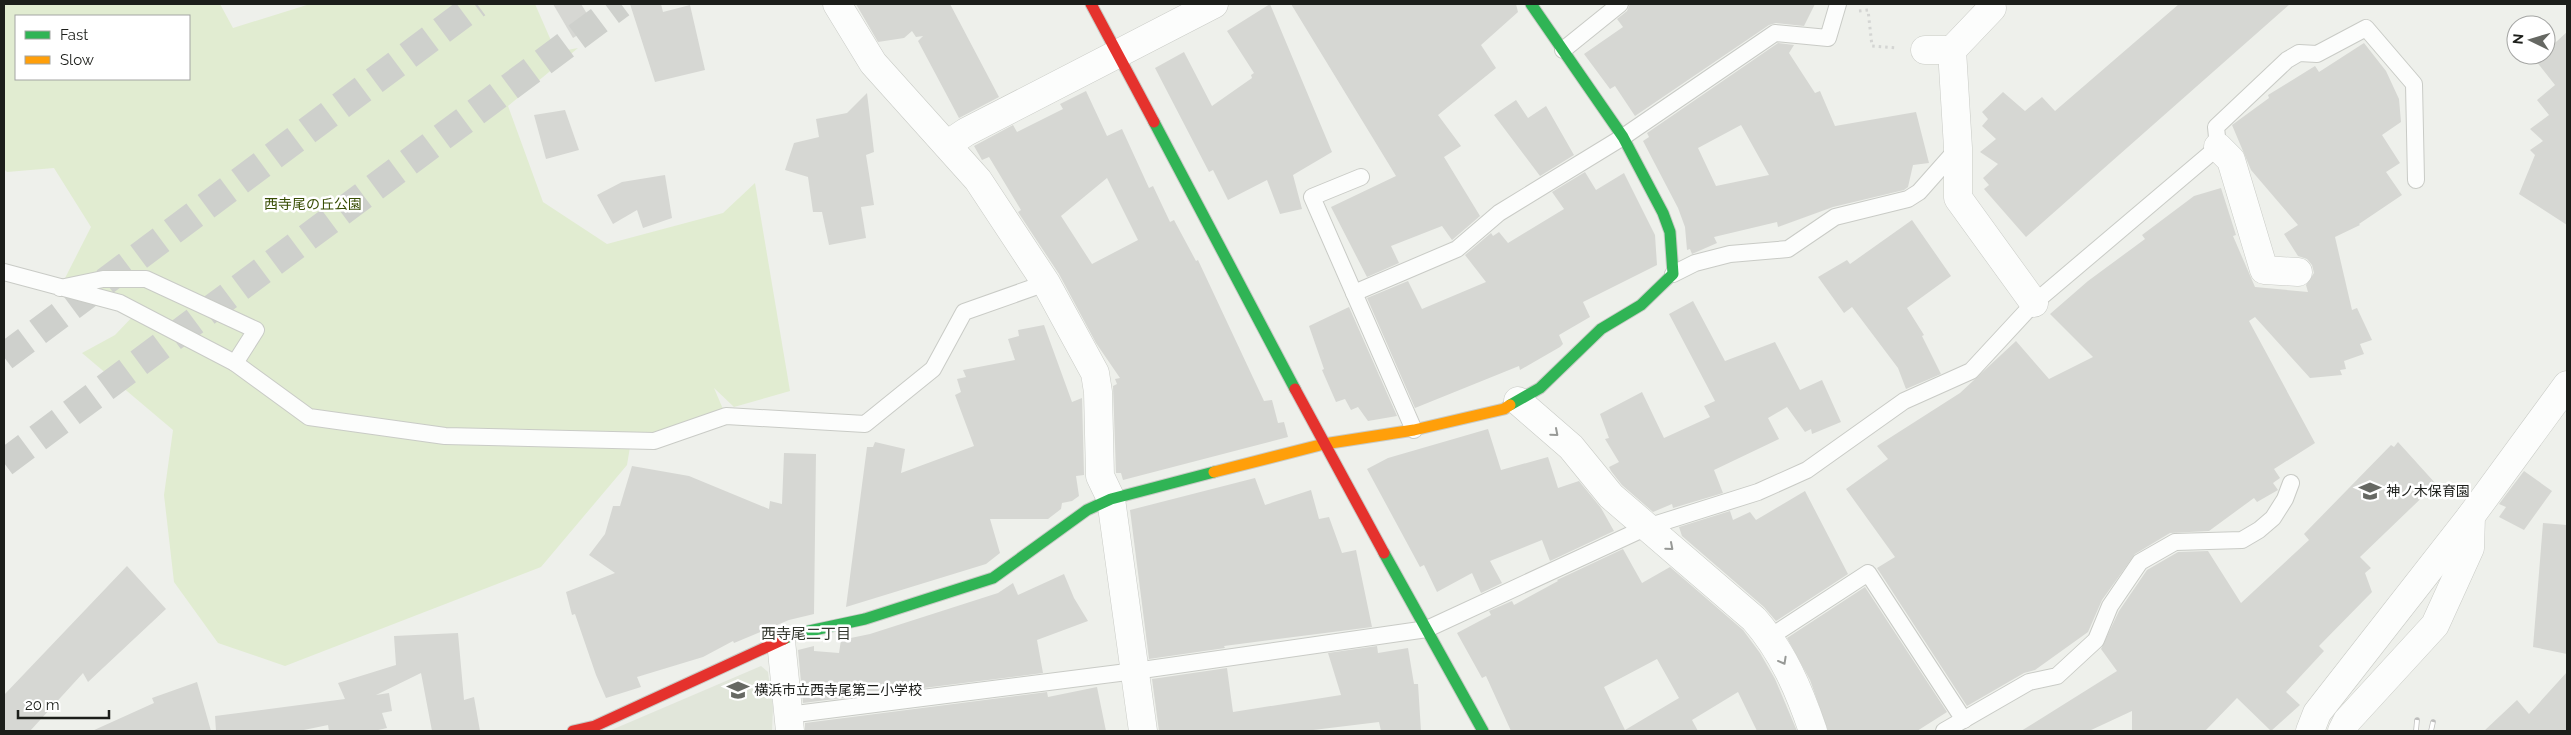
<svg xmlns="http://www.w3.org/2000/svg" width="2571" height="735" font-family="Raleway,'Noto Sans JP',sans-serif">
	<rect width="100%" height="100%" fill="#eef0eb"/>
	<!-- built -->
	<path fill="#e1e6da" d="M761,666L768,672L773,707L772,731H609Z"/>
	<!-- green -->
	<path fill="#e1ecd1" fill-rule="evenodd" d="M4,4H220L233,28L310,4H535L556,52L578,48L508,106L543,202L607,244L723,213L755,183L790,391L734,407L714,388L726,416L631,441L627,465L541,567L285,666L218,643L174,582L164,495L173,430L82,353L115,335L137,312L60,288L91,227L54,168L7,172L4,169ZM16,16H189V79H16Z"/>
	<!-- building -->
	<g fill="#d6d7d3" fill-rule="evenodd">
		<path d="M553,4H581L594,25L573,38Z"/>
		<path d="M630,4H661L663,12L690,5L705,70L655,82Z"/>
		<path d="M856,4H950L999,97L959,118L918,41L923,36L916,37L912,31L904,38L878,42Z"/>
		<path d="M1270,4L1332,152L1293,175L1302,209L1280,214L1267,180L1228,200L1213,170L1209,172L1155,68L1184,52L1212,106L1252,78L1251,75L1254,73L1227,31Z"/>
		<path d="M1291,4H1516L1518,12L1481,45L1496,68L1438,115L1461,146L1444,157L1480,216L1452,240L1442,226L1391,246L1399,263L1367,277L1331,207L1396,176Z"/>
		<path d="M1630,4H1815L1804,26L1776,23L1769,25L1635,116L1615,86L1610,89L1584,54L1623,27L1617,19L1627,11Z"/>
		<path d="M2179,4H2290L2026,237L1984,189L1989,185L1983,178L1998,164L1980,152L1996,139L1982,126L1988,119L1982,112L2003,92L2025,111L2042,97L2055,111Z"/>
		<path d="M2567,32V225L2519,194L2535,155L2530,150L2543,141L2530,129L2549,115L2537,100L2555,85L2536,61L2542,55H2546V51Z"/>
		<path d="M1778,43L1794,45L1789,53L1815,93L1820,91L1835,126L1916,112L1929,163L1913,165L1908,187L1904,190L1833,207L1778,227L1777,222L1714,237L1717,243L1692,254L1690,249L1687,250L1685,227L1678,208L1643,141L1649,137L1647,133ZM1741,125L1769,175L1716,186L1698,148Z"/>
		<path d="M2364,43L2386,71L2399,99L2401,122L2382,135L2400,163L2386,172L2402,195L2359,224L2360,225L2335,237L2352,310L2357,308L2372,340L2360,344L2364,354L2344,361L2346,369L2340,370L2342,375L2310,378L2255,317L2249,321L2315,443L2274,469L2280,478L2273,483L2278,490L2257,502L2254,498L2209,531L2170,533L2135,554L2102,600L2088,632L2035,670L2024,673L1967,706L1877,568L1895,557L1846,489L1888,459L1877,446L1960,393L2016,341L2049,379L2093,357L2050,314L2088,281L2145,239L2142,235L2194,196L2221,188L2236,235L2233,236L2255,287L2308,292L2306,285L2314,273L2312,265L2307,259L2298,256L2284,234L2298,225L2251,170L2232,125L2269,98L2268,95L2315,66L2319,72Z"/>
		<path d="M1086,91L1107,136L1122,129L1149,188L1153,186L1170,222L1174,220L1196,261L1198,260L1264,401L1272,400L1278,423L1284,422L1288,437L1123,480L1121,473H1116L1113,386L1117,384L1115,379L1120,378L1096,343L1059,274L1018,212L1021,210L989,157L982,160L974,146L1013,125L1017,132L1063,109L1060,104ZM1107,178L1138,240L1092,264L1061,216Z"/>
		<path d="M867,93L874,152L866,155L874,205L861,207L866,238L829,245L822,212H813L808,177L785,170L794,143L819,137L816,119L847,113Z"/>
		<path d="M1516,100L1528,118L1546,106L1574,155L1540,176L1494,115Z"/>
		<path d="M565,110L579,150L546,159L534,115Z"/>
		<path d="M1585,172L1596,190L1624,173L1655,235L1657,265L1583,302L1590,317L1559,335L1563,344L1560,347L1520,370L1519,366L1415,408L1367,298L1408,281L1422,309L1486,282L1465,255L1491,233L1493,236L1499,232L1508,243L1564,209L1552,192Z"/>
		<path d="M665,175L672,218L643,228L637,210L613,224L597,195L622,182Z"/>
		<path d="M1912,220L1951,276L1907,308L1924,335L1922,336L1941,374L1906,389L1898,368L1852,307L1844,313L1818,277L1847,260L1850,264Z"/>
		<path d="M1693,301L1725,361L1775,342L1800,390L1822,380L1841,422L1812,434L1811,429L1805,432L1787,407L1768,418L1779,439L1714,470L1723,493L1673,508L1672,504L1653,512L1622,485L1611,471L1609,467L1619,462L1605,439L1609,438L1600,414L1642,392L1664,438L1710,417L1704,406L1715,401L1669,314Z"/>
		<path d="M1349,307L1397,416L1368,421L1358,407L1351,410L1345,399L1336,402L1322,370L1324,369L1309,326Z"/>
		<path d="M1044,325L1072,402L1082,398L1084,475L1076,476L1079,496L1072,501L1062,503L1061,509L1048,519H990L1000,553L986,564L846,607L867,447H873L875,442L905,449L901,473L974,446L955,395L961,392L957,379L966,377L963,370L1015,360L1008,339L1019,336L1018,330Z"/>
		<path d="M1488,429L1501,470L1548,457L1558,488L1579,481L1601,508L1614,531L1550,561L1542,540L1490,561L1502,583L1481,593L1472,573L1437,592L1424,565L1420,567L1367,469L1388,458Z"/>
		<path d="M2398,442L2436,484L2360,557L2371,568L2365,573L2372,592L2319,646L2324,651L2286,692L2300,705L2271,731L2237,698L2205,731H2132V711L2089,731H2021L2117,671L2101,649L2119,611L2147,570L2178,552L2208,551L2241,603L2309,540L2304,534L2391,445L2394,447Z"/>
		<path d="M784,453L816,454L814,614L789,620L734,643L733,641L703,657L637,677L641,687L606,698L596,675L575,614L572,615L566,592L615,573L589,555L605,534L613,506H620L632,466L689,476L769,509L770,501L782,504Z"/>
		<path d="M2524,471L2552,491L2524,530L2499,517L2506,507L2499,504Z"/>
		<path d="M1255,478L1265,505L1311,490L1319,519L1329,517L1342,553L1356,550L1372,627L1224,646L1225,648L1149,659L1130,510Z"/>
		<path d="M1805,491L1848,574L1776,621L1764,607L1682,536L1679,527L1730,511L1733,520L1750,512L1756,520Z"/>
		<path d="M2543,523L2567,525V654L2533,647Z"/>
		<path d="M1623,549L1642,583L1670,567L1743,630L1760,653L1775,679L1797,731H1757L1738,692L1692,720L1698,731H1511L1486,676L1482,678L1457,633L1491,615L1489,611L1512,601L1514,605L1558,581L1557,580ZM1657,659L1679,698L1625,730L1604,687Z"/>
		<path d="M127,566L166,609L88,682L83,673L30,731H4V695Z"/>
		<path d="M1064,574L1074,598L1088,621L1037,640L1043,673L803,703L798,650L814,646V651L839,653L841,640L870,634L998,593L1013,583L1018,595Z"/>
		<path d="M1865,587L1947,712L1917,731H1828L1810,680L1787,638Z"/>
		<path d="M458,633L464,700L474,697L480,731H432L421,673L376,695L389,693L392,711L382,713L387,728L374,731H329L328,725L299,731H216L215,716L345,699L338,683L396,665L394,636Z"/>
		<path d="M1377,646L1378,653L1408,648L1414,684H1418L1421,731H1381L1379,722L1305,731H1159L1152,679L1227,668L1233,712L1341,695L1328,653Z"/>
		<path d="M2567,672V731H2484L2517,700L2529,714Z"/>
		<path d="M197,682L211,731H92L154,703L152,698Z"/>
		<path d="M1097,687L1106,731H805V723L1047,692L1048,697Z"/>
	</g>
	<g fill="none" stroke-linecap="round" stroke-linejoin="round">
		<!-- highway-tunnel -->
		<g stroke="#ced0cc" stroke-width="28" stroke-dasharray="28 14" stroke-linecap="butt">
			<path d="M4,357L477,4"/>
			<path d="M4,463L621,4"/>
		</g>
		<!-- lane casing -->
		<g stroke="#c9cbc6" stroke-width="18">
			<g id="lane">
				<path d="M1563,50L1620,4"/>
				<path d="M1361,177L1312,197L1414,430"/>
				<path d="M4,272L120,303L235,363L256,330L146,279H103L60,288"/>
				<path d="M1673,274L1695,263L1730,254L1788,249L1835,217L1908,199L1919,192L1958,148"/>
				<path d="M1354,293L1457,249L1499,213L1623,137L1775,33L1828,38L1838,4"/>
				<path d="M235,363L309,417L445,436L654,441L726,416L865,424L933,369L964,312L1046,283"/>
				<path d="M1770,637L1868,573L1964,720"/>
				<path d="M788,715L1135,671L1427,629L1647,527L1758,492L1807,470L1904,401L1971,371L2034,303L2218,147L2216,127L2287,60L2299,53L2317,54L2366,28L2414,84L2416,180"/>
				<path d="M1944,731L2029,682L2057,676L2096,640L2110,606L2140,562L2175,542L2242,540L2259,530L2273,518L2285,499L2291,483"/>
			</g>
		</g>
		<!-- street casing -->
		<g stroke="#c9cbc6" stroke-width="29">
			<g id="street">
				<path d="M837,4L873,63L978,180L1046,283L1095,373L1098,392L1100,476L1111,499L1143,731"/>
				<path d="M1992,8L1952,50L1958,148V198L2034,303"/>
				<path d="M1925,50H1952"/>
				<path d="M948,144L966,132L1214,4"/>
				<path d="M2218,147L2231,160L2264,270L2298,272"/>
				<path d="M1518,401L1571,447L1611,496L1754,619C1783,652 1799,690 1813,731"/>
				<path d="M781,641L790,731"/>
				<path d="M2310,731L2317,713L2471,516"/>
				<path d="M2342,731L2347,721L2435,625L2470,548L2471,516L2567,385"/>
			</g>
		</g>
		<!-- fast casing -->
		<g stroke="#c9cbc6" stroke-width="13">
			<g id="fast">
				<path d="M1154,122L1295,389"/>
				<path d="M1510,405L1540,388L1601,329L1641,305L1673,274L1670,232L1663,213L1623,137L1531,4"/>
				<path d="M1384,553L1483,731"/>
				<path d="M784,639L795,634L865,619L993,578L1087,510L1111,499L1214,472"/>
			</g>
		</g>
		<!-- slow casing -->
		<g stroke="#c9cbc6" stroke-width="13">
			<path id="slow" d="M1214,472L1324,444L1414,430L1504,409L1510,405"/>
		</g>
		<!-- jam casing -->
		<g stroke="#c9cbc6" stroke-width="13">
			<g id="jam">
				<path d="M1091,4L1154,122"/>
				<path d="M1295,389L1384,553"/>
				<path d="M573,731L595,726L784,639"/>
			</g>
		</g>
		<!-- path -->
		<path stroke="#d4d5d3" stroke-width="3" stroke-dasharray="2.5 4" stroke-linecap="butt" d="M1859,11L1868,10L1872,46L1897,48"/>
		<!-- lane -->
		<use href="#lane" stroke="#fcfdfc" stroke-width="16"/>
		<!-- street -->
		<use href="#street" stroke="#fcfdfc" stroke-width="28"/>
		<!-- fast -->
		<use href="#fast" stroke="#30b455" stroke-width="11"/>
		<!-- slow -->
		<use href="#slow" stroke="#ff9f0a" stroke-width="11"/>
		<!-- jam -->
		<use href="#jam" stroke="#e5322d" stroke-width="11"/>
		<!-- rail casing -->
		<g stroke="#bdbdbc" stroke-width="5.5">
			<g id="rail">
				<path d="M2416,731L2417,720"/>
				<path d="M2431,731L2433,722"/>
			</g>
		</g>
		<!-- rail -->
		<use href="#rail" stroke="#fff" stroke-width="4" stroke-dasharray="11" stroke-linecap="butt"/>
	</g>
	<!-- one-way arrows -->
	<defs><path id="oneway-chevron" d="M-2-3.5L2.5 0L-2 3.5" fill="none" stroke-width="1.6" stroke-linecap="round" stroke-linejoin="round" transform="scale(1.25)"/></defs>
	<g stroke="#979996">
		<use href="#oneway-chevron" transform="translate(1555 433) rotate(41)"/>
		<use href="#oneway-chevron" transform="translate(1670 547) rotate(41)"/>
		<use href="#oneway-chevron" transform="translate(1783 661) rotate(61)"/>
	</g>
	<!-- icons -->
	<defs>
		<g id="school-bare" transform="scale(1.725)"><path d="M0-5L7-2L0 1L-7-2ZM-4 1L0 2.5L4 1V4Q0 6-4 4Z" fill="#666863" stroke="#fff" stroke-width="2.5" paint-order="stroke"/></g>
	</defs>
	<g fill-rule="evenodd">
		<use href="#school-bare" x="2370" y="491"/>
		<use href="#school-bare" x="738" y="690"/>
	</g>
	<g text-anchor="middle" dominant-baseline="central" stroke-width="5" stroke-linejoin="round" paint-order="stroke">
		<!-- park labels -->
		<g font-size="14" fill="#384d04" stroke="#fff">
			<text x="313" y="204">西寺尾の丘公園</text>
		</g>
		<!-- poi labels -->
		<g font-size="14" fill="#1c1e1a" stroke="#fff" text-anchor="start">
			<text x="2386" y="491">神ノ木保育園</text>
			<text x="754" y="690">横浜市立西寺尾第二小学校</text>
		</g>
		<!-- neighbourhood labels -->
		<g font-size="15" fill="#34382f" stroke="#fff">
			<text x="806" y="634">西寺尾二丁目</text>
		</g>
	</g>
	<!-- border -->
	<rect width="2571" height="735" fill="none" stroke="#1c1e1a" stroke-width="10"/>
	<!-- legend -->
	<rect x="15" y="15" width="175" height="65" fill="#ffffff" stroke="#a4a5a3"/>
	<rect x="25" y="31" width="25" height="8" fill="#30b455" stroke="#a4a5a3"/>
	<text x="60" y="40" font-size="15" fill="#1c1e1a">Fast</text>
	<rect x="25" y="56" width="25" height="8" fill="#ff9f0a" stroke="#a4a5a3"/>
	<text x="60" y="65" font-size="15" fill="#1c1e1a">Slow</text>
	<!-- north arrow -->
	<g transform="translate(2531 40) rotate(275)"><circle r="24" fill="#ffffff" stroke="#a4a5a3"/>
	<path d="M0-4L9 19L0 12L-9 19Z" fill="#666863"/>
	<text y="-8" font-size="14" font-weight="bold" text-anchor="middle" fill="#1c1e1a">N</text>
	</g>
	<!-- scale -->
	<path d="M18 710v8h91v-8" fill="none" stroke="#1c1e1a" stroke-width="2.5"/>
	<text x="25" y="710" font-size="15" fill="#1c1e1a" stroke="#ffffff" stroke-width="4" paint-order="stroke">20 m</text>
</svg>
